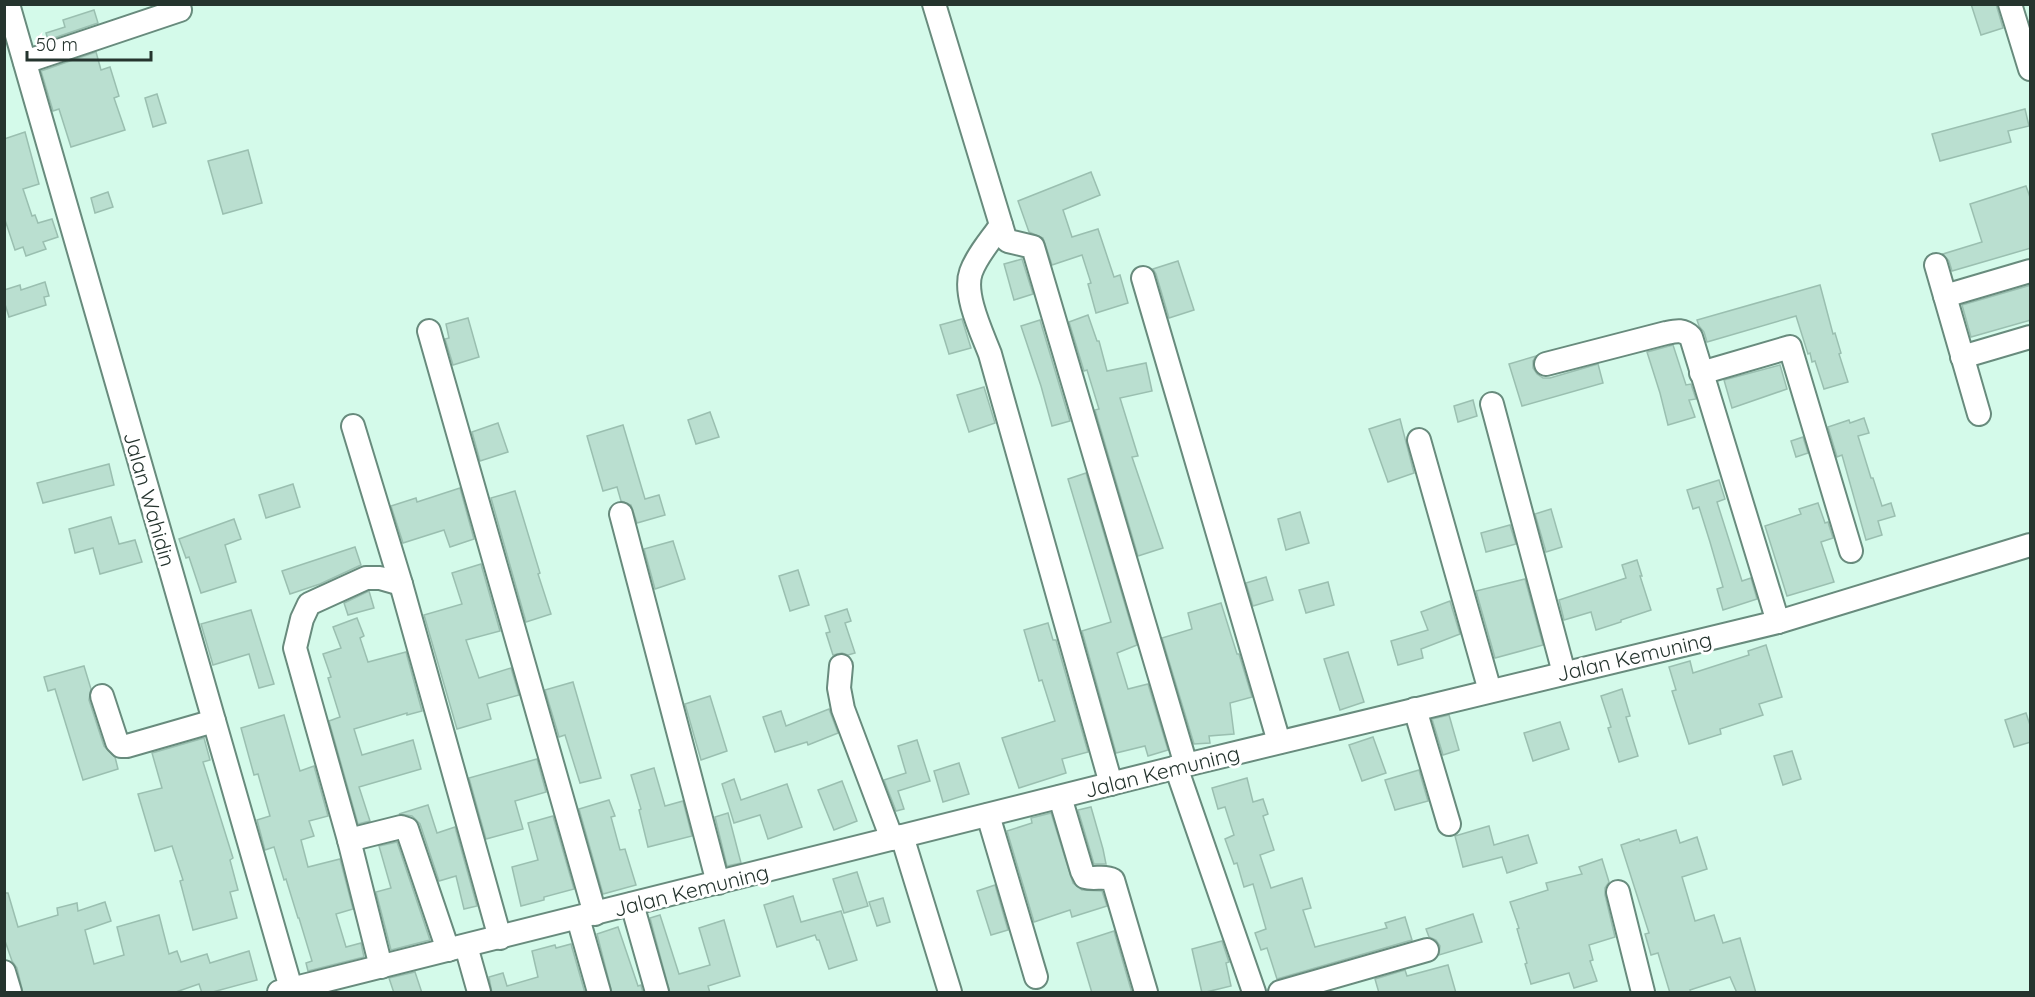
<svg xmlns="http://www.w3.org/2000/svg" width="2035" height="997" font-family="Quicksand,sans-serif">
	<rect width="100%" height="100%" fill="#d4faea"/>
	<!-- building -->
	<g fill="#badfd0" stroke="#9abfb0" stroke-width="1.5">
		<path d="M1971,4H1996L2003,28L1981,35Z"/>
		<path d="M94,10L98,23L48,40L46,33L65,27L63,20Z"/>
		<path d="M96,52L101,70L110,67L119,96L114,98L125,130L71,147L59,109L53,111L41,71Z"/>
		<path d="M157,94L166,123L153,127L145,98Z"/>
		<path d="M2025,109L2029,126L2008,131L2011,142L1940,161L1932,134Z"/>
		<path d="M25,132L39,184L23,189L32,216L35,215L38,223L52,219L58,237L43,242L46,249L26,256L23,247L15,250L4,217V139Z"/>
		<path d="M248,150L262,203L223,214L208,161Z"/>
		<path d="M1091,172L1100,195L1063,210L1072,237L1098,229L1114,277L1120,275L1128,303L1096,313L1088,284L1091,283L1082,255L1052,265L1043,238L1029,232L1018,201Z"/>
		<path d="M2026,186L2031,200V248L1952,271L1949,261L1943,254L1982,242L1970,204Z"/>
		<path d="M108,192L113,207L95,213L91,198Z"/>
		<path d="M1022,259L1033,294L1014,300L1004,264Z"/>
		<path d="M1178,261L1194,310L1169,318L1156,274L1153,269Z"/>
		<path d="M45,282L49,296L44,297L46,305L9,317L4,301V290L20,285L21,290Z"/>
		<path d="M1820,285L1833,334L1835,333L1841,353L1839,354L1848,382L1824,389L1815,361L1812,362L1810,353L1808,354L1796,316L1707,342L1704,332L1699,326L1697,320Z"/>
		<path d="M2031,285V320L1971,337L1962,305Z"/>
		<path d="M1088,315L1097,341H1099L1107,371L1146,363L1152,391L1120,398L1138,456L1132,457L1163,548L1138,556L1095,410L1099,409L1087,370L1084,371L1069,322Z"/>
		<path d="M468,318L479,357L453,365L445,339L449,338L446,324Z"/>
		<path d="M962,319L971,348L949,354L940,325Z"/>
		<path d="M1040,320L1070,421L1052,426L1041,386L1021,326Z"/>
		<path d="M1673,345L1686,385L1691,384L1696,399L1689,400L1695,417L1668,425L1660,393L1647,352Z"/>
		<path d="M1536,356L1533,361V368L1537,374L1543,378H1550L1598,364L1603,383L1522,406L1509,364Z"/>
		<path d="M1780,365L1787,389L1732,408L1724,380Z"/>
		<path d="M984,387L995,423L969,432L957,395Z"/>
		<path d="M1473,400L1477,416L1458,422L1454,406Z"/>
		<path d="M710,412L719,437L696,444L688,420Z"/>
		<path d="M1864,418L1869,433L1858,436L1871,478H1873L1882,506L1891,503L1895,516L1878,521L1882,535L1866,540L1842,455L1837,457L1828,427L1849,420L1850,423Z"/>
		<path d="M1400,419L1414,473L1388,482L1369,429Z"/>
		<path d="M498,423L508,452L480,461L472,432Z"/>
		<path d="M623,425L645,499L659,495L665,515L637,523L631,505L621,501L617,487L603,491L587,436Z"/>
		<path d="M1803,437L1808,453L1796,457L1791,441Z"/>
		<path d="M109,464L114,485L43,503L37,483Z"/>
		<path d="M1086,473L1137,645L1117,653L1128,689L1148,684L1168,750L1148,756L1145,746L1116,753L1082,631L1111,622L1068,479Z"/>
		<path d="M1719,480L1725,499L1717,502L1742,581L1751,578L1757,599L1723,610L1717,589L1723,587L1710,542L1699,507L1693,509L1687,490Z"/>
		<path d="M293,484L300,507L266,518L259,495Z"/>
		<path d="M460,488L474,539L450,547L444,530L403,543L391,506L416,498L417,502Z"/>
		<path d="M515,491L540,573L538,574L551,614L526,622L491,498Z"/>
		<path d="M1818,503L1825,523L1828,522L1833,538L1821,542L1834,582L1787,596L1765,526L1801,514L1799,509Z"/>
		<path d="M1551,509L1562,547L1546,552L1535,514Z"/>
		<path d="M1300,512L1309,543L1286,550L1278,519Z"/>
		<path d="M111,517L119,544L135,540L142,562L100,574L93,548L75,553L69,529Z"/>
		<path d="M234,519L241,539L225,545L236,582L201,593L189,557L186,558L179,539Z"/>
		<path d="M1510,525L1516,544L1486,552L1481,533Z"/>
		<path d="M673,541L685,579L655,589L644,549Z"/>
		<path d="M355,547L361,565L320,584L290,594L282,571Z"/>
		<path d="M1637,560L1642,576H1640L1651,610L1621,620V622L1596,630L1591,612L1564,620L1559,600L1626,578L1622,565Z"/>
		<path d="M481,564L500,631L466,640L479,678L511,668L519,695L487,704L491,719L457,729L424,615L462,604L452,573Z"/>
		<path d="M798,570L809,605L790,611L779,576Z"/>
		<path d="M1266,577L1273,600L1253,606L1246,583Z"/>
		<path d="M1525,579L1543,645L1495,658L1476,591Z"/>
		<path d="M1328,582L1334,605L1306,613L1299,590Z"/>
		<path d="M369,591L374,608L348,615L344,603Z"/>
		<path d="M1450,601L1460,634L1421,649L1423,658L1398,665L1391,641L1428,630L1421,612Z"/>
		<path d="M1221,603L1237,654H1239L1252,697L1230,703L1234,734L1209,736L1210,743L1194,744L1162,638L1192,629L1188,613Z"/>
		<path d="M847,609L851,621L845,623L855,653L848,655L842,653L833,655L826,633L830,632L825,616Z"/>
		<path d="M251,610L274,684L259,688L249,654L213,665L201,624Z"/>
		<path d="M357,618L364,636L360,638L368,662L406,652L422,711L407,715V713L354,729L362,755L413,740L421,769L359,787L370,821L358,824L329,721L340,717L328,678L331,677L323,654L341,648L333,627Z"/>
		<path d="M1048,623L1053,640H1056L1088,752L1062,759L1066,773L1019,788L1002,738L1055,721L1042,680L1039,681L1024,630Z"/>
		<path d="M1766,645L1782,697L1759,704L1763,715L1720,729L1721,734L1689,744L1672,691L1676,690L1669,667L1690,661L1693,673L1749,655L1748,651Z"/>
		<path d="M1348,652L1364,702L1340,710L1324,659Z"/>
		<path d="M84,666L91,689L89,700L104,746L115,757L118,769L83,780L55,689L48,691L44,677Z"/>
		<path d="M573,682L601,778L580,783L565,735L559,737L545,690Z"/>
		<path d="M1622,689L1630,716L1626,717L1638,756L1619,762L1608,728L1611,727L1601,696Z"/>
		<path d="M710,696L727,751L701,760L685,704Z"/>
		<path d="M829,709L838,733L808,745L807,742L775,752L763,717L781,711L786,726Z"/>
		<path d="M2026,713L2031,728V742L2014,747L2005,720Z"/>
		<path d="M284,715L300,771L314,766L328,816L309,821L314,836L301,840L308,867L340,859L353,909L336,914L346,947L361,943L364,957L308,971L306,963L312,961L299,918H298L286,879L284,880L274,847L265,850L257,820L270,816L258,774L254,775L241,728Z"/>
		<path d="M1449,715L1459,750L1443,755L1432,719Z"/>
		<path d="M1560,722L1569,749L1533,761L1524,733Z"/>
		<path d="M1373,737L1386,773L1362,781L1349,745Z"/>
		<path d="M204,738L210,760L203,762L233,858L230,860L238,890L230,892L237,918L193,930L180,881L183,880L172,846L155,851L138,794L162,788L152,753Z"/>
		<path d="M917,740L930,781L898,791L904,809L896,811L884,780L906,773L898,746Z"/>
		<path d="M1792,751L1801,779L1783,785L1774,756Z"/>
		<path d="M537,759L546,792L515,801L523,829L486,839L469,778Z"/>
		<path d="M959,763L969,794L943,802L934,771Z"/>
		<path d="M654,768L665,806L683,801L692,836L648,847L639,810L641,809L631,775Z"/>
		<path d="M1419,770L1428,801L1395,810L1385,780Z"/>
		<path d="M1247,778L1253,802L1263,799L1268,814L1263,816L1274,850L1260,855L1271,888L1302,878L1311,908L1303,910L1315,947L1387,928L1385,923L1405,917L1412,940L1277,979L1267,948L1261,950L1255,933L1266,929L1253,884L1244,887L1237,863L1234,864L1225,839L1234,835L1225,807L1218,809L1212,788Z"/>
		<path d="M734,779L741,800L787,784L802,827L768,839L760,815L734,823L722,784Z"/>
		<path d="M842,781L857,821L834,830L818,790Z"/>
		<path d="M609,800L615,816L611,817L620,850L625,849L636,885L603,894L579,809Z"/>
		<path d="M428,805L437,833L455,827L477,906L464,909L456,876L439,881L420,824L412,816L399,814Z"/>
		<path d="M1091,807L1103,849L1106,864H1094L1078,810Z"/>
		<path d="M728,813L741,863L727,866L715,817Z"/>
		<path d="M1051,813L1073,883L1082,890L1102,891L1107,906L1072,917L1070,910L1034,922L1007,831L1032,823L1031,818Z"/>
		<path d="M553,816L574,889L544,897V900L521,906L512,867L538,860L528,823Z"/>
		<path d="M1489,826L1494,845L1528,835L1537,863L1507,873L1502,857L1463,867L1455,836Z"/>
		<path d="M1676,830L1680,843L1697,837L1707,869L1682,877L1695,921L1714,915L1723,943L1740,938L1756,993H1737L1730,977L1690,990L1691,993H1670L1658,953L1651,955L1645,934L1649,933L1621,845L1639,839L1640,841Z"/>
		<path d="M397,842L430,940L391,950L376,892L391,888L379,846Z"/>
		<path d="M1602,859L1609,882L1605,888V895L1615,937L1589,945L1593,960L1590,961L1597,981L1574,988L1569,973L1531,984L1525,964L1527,963L1517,929L1519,928L1510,902L1548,890L1546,883L1582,874L1579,867Z"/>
		<path d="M857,872L868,906L844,913L833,879Z"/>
		<path d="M995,885L1008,930L991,935L977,891Z"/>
		<path d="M4,893H8L18,927L58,915L57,908L77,903L78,911L105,902L111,921L85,930L94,964L124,955L117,927L159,915L169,954L177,951L181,962L207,954L210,963L249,951L257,980L209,993H202L199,984L173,993H23L17,968L12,961L4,938Z"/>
		<path d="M793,896L801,922L841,911L857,960L829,969L819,940H817L815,935L777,947L764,905Z"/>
		<path d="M883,898L890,922L877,926L869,902Z"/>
		<path d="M1473,914L1482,942L1439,955L1440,946L1436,940L1429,937L1426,929Z"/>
		<path d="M660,915L679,974L710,965L699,928L724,920L740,976L708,986L710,993H670L650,918Z"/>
		<path d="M618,927L638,986L641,985L643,993H612L597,934Z"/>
		<path d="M1114,931L1132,993H1092L1077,943Z"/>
		<path d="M1222,941L1229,962L1226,963L1231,986L1202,993L1192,949Z"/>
		<path d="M571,944L585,993H492L489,977L503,973L507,986L538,977L532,951L555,945L556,948Z"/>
		<path d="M1448,965L1456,993H1379L1375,979L1405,970L1407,976Z"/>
		<path d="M415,972L422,993H394L389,978Z"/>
	</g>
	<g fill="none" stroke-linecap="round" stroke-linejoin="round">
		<!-- minor casing -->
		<g stroke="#688b7d" stroke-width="26">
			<g id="minor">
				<path d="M8,4L292,992"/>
				<path d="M934,4L1005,238L1008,241L1033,247L1186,765"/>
				<path d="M2010,4L2030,69"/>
				<path d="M25,62L180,10"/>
				<path d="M1001,225C991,240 977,255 971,272C963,294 982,333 990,354L1111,784"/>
				<path d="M1936,265L1979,414"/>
				<path d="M1143,278L1279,742"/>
				<path d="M1945,296L2030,271"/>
				<path d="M429,331L595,914"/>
				<path d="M1962,357L2030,337"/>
				<path d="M1546,364L1666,333C1676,331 1683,329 1691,337L1778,622"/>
				<path d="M1701,373L1790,347L1851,551"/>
				<path d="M1492,404L1564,673"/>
				<path d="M353,426L401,584L500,938"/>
				<path d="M1419,440L1490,691"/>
				<path d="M621,514L718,883"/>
				<path d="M841,666L839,688L843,709L892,839"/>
				<path d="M102,696L117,742L121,746H127L214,721"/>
				<path d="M1415,709L1449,824"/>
				<path d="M1176,767L1254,992"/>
				<path d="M1060,797L1082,871L1085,877C1095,880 1104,875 1113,880L1146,992"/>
				<path d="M988,815L1036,977"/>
				<path d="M902,836L950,992"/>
				<path d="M349,840L401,827L407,829L448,950"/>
				<path d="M1618,892L1643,992"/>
				<path d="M632,904L657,992"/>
				<path d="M578,918L599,992"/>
				<path d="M466,946L479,992"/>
				<path d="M381,967L349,840L295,648L302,619L309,604L366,578H380L401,584"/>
				<path d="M4,972L10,992"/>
				<path d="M279,992L1186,765L1778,622L2030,545"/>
				<path d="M1280,992L1427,950"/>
			</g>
		</g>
		<!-- minor -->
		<use href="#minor" stroke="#fff" stroke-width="22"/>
	</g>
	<g text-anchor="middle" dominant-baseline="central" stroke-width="6" stroke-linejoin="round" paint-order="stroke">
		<!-- street labels -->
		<g font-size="21" fill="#25342e" stroke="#fff">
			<text transform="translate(150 499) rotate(74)">Jalan Wahidin</text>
			<text transform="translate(1634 656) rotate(-13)">Jalan Kemuning</text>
			<text transform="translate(1162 771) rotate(-14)">Jalan Kemuning</text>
			<text transform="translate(691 890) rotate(-14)">Jalan Kemuning</text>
		</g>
	</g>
	<!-- border -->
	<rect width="2035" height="997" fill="none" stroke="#25342e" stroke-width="12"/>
	<!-- scale -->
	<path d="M27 51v9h124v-9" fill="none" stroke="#25342e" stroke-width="3"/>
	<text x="36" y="51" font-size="18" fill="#25342e" stroke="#ffffff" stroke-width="4.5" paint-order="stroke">50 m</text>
</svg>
